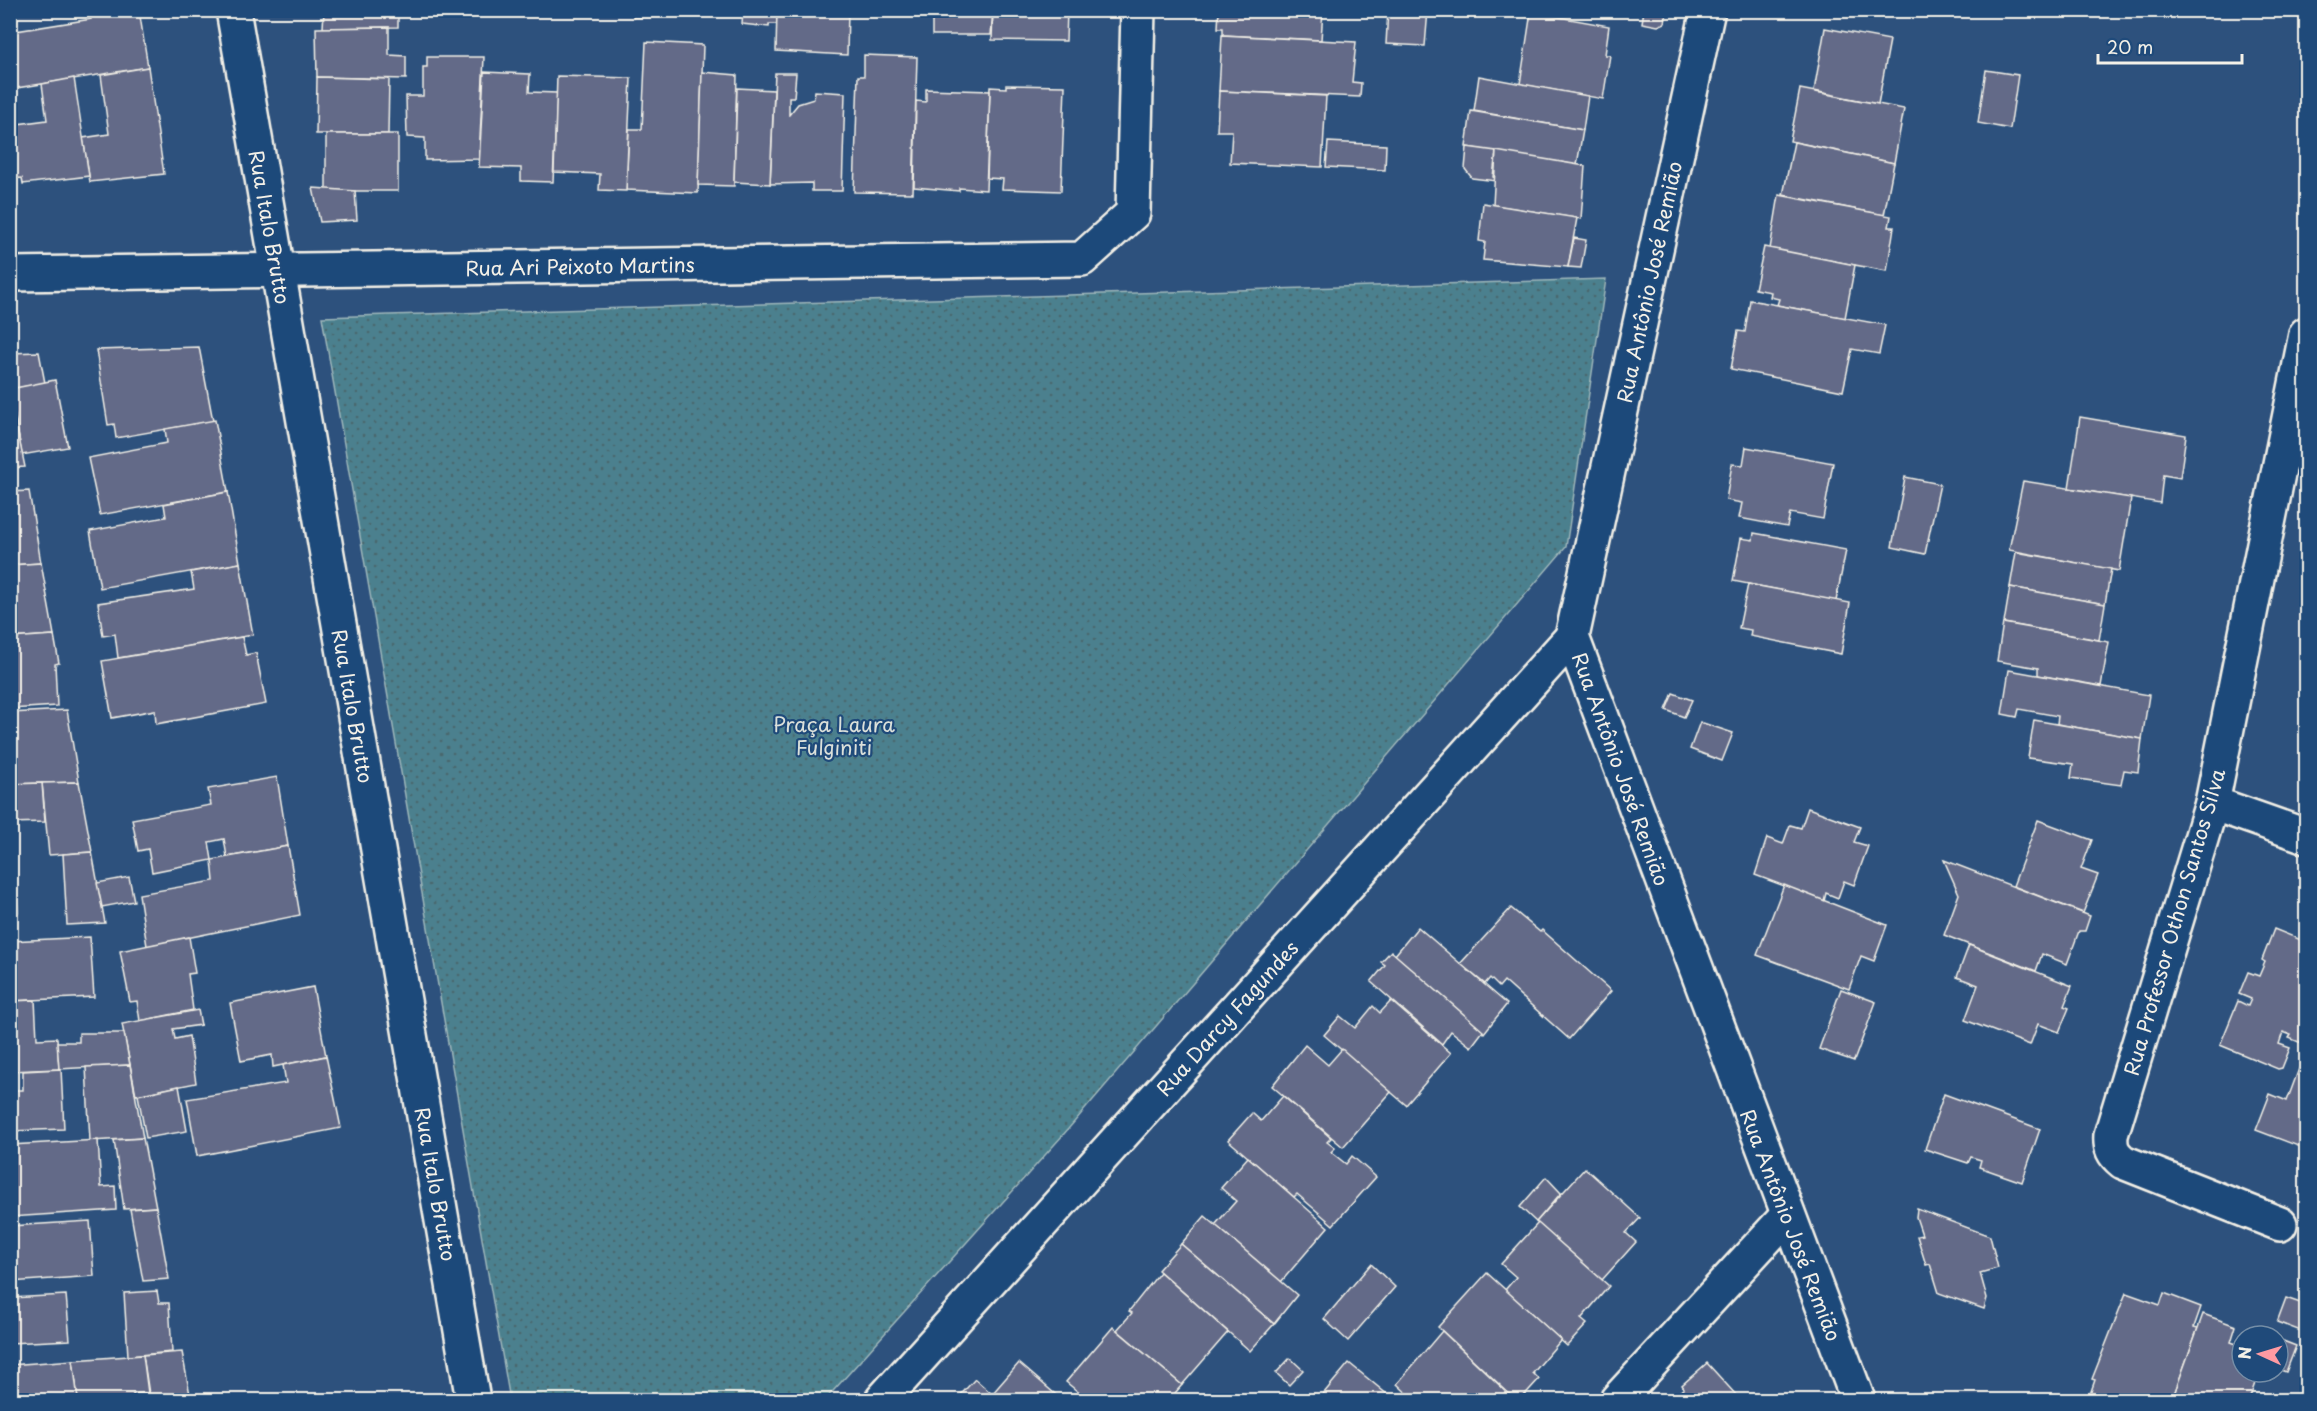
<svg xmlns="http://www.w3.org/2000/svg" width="2317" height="1411" font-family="'Playpen Sans',sans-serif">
	<defs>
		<pattern id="park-dots" width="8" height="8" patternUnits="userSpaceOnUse" patternTransform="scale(1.5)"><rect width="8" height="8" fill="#4b808e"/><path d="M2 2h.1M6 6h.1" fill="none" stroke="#4a676e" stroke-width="1.8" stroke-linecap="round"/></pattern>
	</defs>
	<rect width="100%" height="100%" fill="#2d517d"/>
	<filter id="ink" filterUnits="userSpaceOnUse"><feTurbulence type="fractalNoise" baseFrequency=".0167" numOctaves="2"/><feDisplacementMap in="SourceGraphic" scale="12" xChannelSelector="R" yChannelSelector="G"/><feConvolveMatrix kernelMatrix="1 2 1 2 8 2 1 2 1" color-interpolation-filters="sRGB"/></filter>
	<g filter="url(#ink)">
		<!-- park -->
		<path fill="url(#park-dots)" stroke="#a0b8bb" stroke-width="1.5" d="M1606,279L1566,547L1063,1135L825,1400H510L322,317Z"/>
		<!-- building -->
		<g fill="#646b88" stroke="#f4f1e8" stroke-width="1.5">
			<path d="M90,10H139L148,67L10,89V32L91,19Z"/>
			<path d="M324,10H398V27L323,28Z"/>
			<rect x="633" y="10" width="25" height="7"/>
			<path d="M743,10H777V24H769V27L742,24Z"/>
			<path d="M777,10H848L847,55L776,51Z"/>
			<path d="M932,10H993L991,35H932Z"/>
			<path d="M993,10H1067L1066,41L992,40Z"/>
			<path d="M1219,10H1323L1321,40L1223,35V28H1218Z"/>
			<path d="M1388,10H1428L1425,46L1386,44Z"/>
			<path d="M1644,10H1667L1665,23L1658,26L1642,23Z"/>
			<path d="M1531,12L1609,26L1605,55H1610L1603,99L1520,84Z"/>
			<path d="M389,27V55L406,56V79L317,77L316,28Z"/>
			<path d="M1825,28L1890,40L1878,104L1814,91Z"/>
			<path d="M1222,35L1356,42L1352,82L1361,83L1360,97L1219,91Z"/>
			<path d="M646,42L703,45L698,193L626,190L629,129H642Z"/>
			<path d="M864,55L917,57L913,193L854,192L858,76H864Z"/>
			<path d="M427,57H484L479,159L425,160V138L407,137L406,96H423V67H427Z"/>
			<path d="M148,67L164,174L90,182L83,138L109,134L101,75Z"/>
			<path d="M1986,70L2018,75L2010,129L1978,123Z"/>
			<path d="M484,72L530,74L529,92L557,93L553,182L521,181V168L479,167Z"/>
			<path d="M702,72L737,75L734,186L698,185Z"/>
			<path d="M775,73H796L794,97H789V115L798,104L814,99L815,91L845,93L842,191H812V183L770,184Z"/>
			<path d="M557,76L631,78L626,191L599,190L600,174L554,172Z"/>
			<path d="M1479,76L1588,96L1583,130L1474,111Z"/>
			<path d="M317,77L389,79L388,134H316Z"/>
			<path d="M74,78L89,176L23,184L22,178L10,179V125L47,120L42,84Z"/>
			<path d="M1006,85L1065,86L1061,191L1002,189L1003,179L987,178L990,87L1006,88Z"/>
			<path d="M737,88L774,90L770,184L734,182Z"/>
			<path d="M926,89L990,91L986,190L959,188V191L914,187L916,101L926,102Z"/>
			<path d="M1800,89L1904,109L1894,163L1790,141Z"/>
			<path d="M1219,91L1326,96L1322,167L1230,163L1232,131H1217Z"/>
			<path d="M1471,111L1583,130L1577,165L1466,147Z"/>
			<rect x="326" y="134" width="72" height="57"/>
			<path d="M1328,142L1386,145L1385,170L1326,167Z"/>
			<path d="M1794,142L1894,163L1884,215L1783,195Z"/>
			<path d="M1467,147L1496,151L1493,177L1496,178V181L1472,178L1465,169Z"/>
			<path d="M1496,151L1585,166L1581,219L1493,205Z"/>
			<path d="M313,188L355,191L357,220L320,222Z"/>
			<path d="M1779,195L1891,216L1889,227H1894L1887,271L1770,249Z"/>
			<path d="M1483,203L1577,218L1568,267L1483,260L1485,242L1479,241Z"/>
			<path d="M1574,238L1586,240L1581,268L1568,267Z"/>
			<path d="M1764,247L1855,265L1845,318L1777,305L1779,299L1770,297L1771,292L1755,289Z"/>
			<path d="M1750,300L1885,325L1879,354L1852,349L1843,391L1731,369L1738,331L1745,332Z"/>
			<path d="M199,347L213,421L116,438L114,424L108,425L96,350Z"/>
			<path d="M39,352L45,383L10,389V353Z"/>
			<path d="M55,380L68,447L22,455L10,389Z"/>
			<path d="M10,392L16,424H10Z"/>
			<path d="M2080,417L2186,435L2180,478L2163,475L2160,503L2069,488Z"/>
			<path d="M215,420L228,492L100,515L88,458L167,443L165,429Z"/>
			<path d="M10,424H16L25,467L10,468Z"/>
			<path d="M1746,447L1833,463L1823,519L1790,513L1787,527L1739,518L1742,503L1726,500L1732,464L1743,465Z"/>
			<path d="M1905,477L1940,484L1925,554L1892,547Z"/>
			<path d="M2023,481L2131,498L2119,571L2009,550Z"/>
			<path d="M29,491L41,563L10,565V492Z"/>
			<path d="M228,492L240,563L100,588L90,531L166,517L164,504Z"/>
			<path d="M1754,533L1846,550L1836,601L1733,581L1741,538L1753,540Z"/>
			<path d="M2016,552L2111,569L2105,604L2010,587Z"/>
			<path d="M41,563L54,635L10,638V565Z"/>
			<path d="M240,563L253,635L118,658L115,634L103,636L98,603L194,589L191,572Z"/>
			<path d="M1748,584L1850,603L1841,654L1750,636L1751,630L1739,628Z"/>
			<path d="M2010,587L2105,604L2099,640L2004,623Z"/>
			<path d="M2003,623L2109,642L2101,686L2038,675V668L1997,661Z"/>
			<path d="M54,635L59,663L55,664L57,706L10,709V638Z"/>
			<path d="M242,637L246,655L256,653L266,704L156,724L155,710L112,718L102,661Z"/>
			<path d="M2009,670L2149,695L2142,739L2057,724L2058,716L2019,709L2017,717L2002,714Z"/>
			<path d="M1673,693L1692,700L1684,717L1666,710Z"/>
			<path d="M67,710L79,782L10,784V713Z"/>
			<path d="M2034,720L2142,739L2138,772L2124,770L2121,785L2071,778L2073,764L2028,758Z"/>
			<path d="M1700,722L1733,733L1722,761L1690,749Z"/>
			<path d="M277,777L288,846L227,857L224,839L209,842L212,860L152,872L148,849L138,851L132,819L211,805L208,789Z"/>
			<path d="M79,782L92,852L49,855L42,783Z"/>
			<path d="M42,783L45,822L10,823V784Z"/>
			<path d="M1808,808L1860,827L1854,842L1868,846L1854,885L1844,881L1838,898L1826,893L1824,901L1755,875L1767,838L1783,844L1790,825L1801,828Z"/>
			<path d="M2038,820L2092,840L2081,869L2098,875L2083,913L2013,886Z"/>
			<path d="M288,846L300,915L147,946L139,894L214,881L212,860Z"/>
			<path d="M92,852L105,923L67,925L63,854Z"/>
			<path d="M1944,860L2090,916L2085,931H2079L2067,964L2042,954L2036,971L1944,935L1959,894Z"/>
			<path d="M10,865H15L18,912L10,913Z"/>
			<path d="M129,877L134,901L102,907L97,883Z"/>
			<path d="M1784,885L1887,925L1874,961L1861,956L1849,989L1757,955Z"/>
			<path d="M1511,908L1540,932L1542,930L1611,991L1569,1039L1504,981L1499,987L1490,978L1485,984L1460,964Z"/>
			<path d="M1418,927L1507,1004L1484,1033L1395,955Z"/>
			<path d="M2274,929L2306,942V1045L2289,1038L2291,1035L2283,1032L2279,1044L2290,1048L2282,1068L2278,1069L2220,1045L2238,1001L2248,1006L2251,999L2239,994L2248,972L2259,976L2265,962L2262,960Z"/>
			<path d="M90,937L94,997L10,1001V941Z"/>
			<path d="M189,937L195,973L188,974L193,1010L140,1021L137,1001L130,1002L120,951Z"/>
			<path d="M1969,945L2072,986L2064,1006L2069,1008L2059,1032L2038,1024L2030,1045L1965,1020L1978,985L1957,977Z"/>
			<path d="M1391,951L1483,1031L1471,1047L1451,1031L1442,1044L1371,982L1385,965L1381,962Z"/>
			<path d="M313,987L326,1056L273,1067L272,1055L241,1061L230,1003Z"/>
			<path d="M1841,989L1876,1002L1854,1061L1819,1049Z"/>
			<path d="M35,1000L37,1039L57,1038L59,1069L10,1071V1001Z"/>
			<path d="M1391,1001L1451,1053L1406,1105L1324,1035L1340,1016L1355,1028L1373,1006L1380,1013Z"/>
			<path d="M198,1010L201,1025L173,1029L175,1039L189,1036L196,1083L136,1095L122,1024Z"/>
			<path d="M79,1033H124L130,1065L59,1069L57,1042H79Z"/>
			<path d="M1305,1045L1328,1065L1342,1049L1391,1092L1343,1147L1272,1086Z"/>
			<path d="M326,1056L341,1128L197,1156L187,1099L286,1083L283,1065Z"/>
			<path d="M130,1065L143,1138L90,1141L86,1067Z"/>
			<path d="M2300,1066L2306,1069V1149L2256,1130L2270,1094L2287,1101Z"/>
			<path d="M61,1069L64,1129L10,1131V1090H23V1071Z"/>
			<path d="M179,1086L187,1131L146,1138L138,1095Z"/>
			<path d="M1944,1094L2040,1129L2022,1182L1979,1167L1981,1160L1971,1157L1968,1163L1925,1149Z"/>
			<path d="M1283,1096L1331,1138L1327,1142L1335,1148L1331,1152L1346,1164L1352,1156L1376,1177L1333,1225L1297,1194L1294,1197L1228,1140L1252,1113L1261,1121Z"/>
			<path d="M143,1138L156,1207L124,1209L114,1140Z"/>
			<path d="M98,1140L101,1187L115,1186L116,1210L10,1217V1145Z"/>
			<path d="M1248,1157L1328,1227L1281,1282L1215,1225L1236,1201L1221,1188Z"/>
			<path d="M1585,1168L1640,1218L1626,1233L1636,1242L1602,1280L1536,1222Z"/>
			<path d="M1546,1177L1561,1193L1536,1222L1520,1207Z"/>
			<path d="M156,1207L169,1279L143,1281L130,1209Z"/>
			<path d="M1917,1209L1990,1236L1998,1268L1980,1273L1987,1298L1984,1309L1939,1293L1930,1264L1926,1265L1917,1236L1922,1235L1916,1217Z"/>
			<path d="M1205,1216L1297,1295L1274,1324L1181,1244Z"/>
			<path d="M90,1221L94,1276L10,1282V1226Z"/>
			<path d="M1538,1223L1609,1286L1581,1319L1587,1324L1567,1346L1505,1290L1516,1277L1501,1264Z"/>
			<path d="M1181,1244L1274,1324L1250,1351L1158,1270Z"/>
			<path d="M1371,1264L1395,1287L1348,1341L1324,1319Z"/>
			<path d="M1160,1272L1228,1332L1182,1385L1117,1330L1132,1313L1129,1311Z"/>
			<path d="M1487,1273L1561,1340L1533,1373L1539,1379L1520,1400H1516L1438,1327Z"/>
			<path d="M157,1291L159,1303H169L172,1352L128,1356L124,1293Z"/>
			<path d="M2126,1293L2160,1305L2164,1293L2201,1307L2194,1327L2198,1328L2172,1400H2088L2095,1380L2092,1379Z"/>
			<path d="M66,1295L70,1340L10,1343V1298Z"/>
			<path d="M2286,1298L2306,1305V1333L2277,1322Z"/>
			<path d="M2203,1314L2236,1326L2231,1342L2242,1346V1372H2259L2249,1400H2172Z"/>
			<path d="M1113,1327L1182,1385L1169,1400H1088L1066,1382Z"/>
			<path d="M1442,1331L1511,1396L1507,1400H1414L1397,1384Z"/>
			<path d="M2278,1339L2296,1346L2286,1372L2278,1369Z"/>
			<path d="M182,1352L191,1400H142L141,1396L149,1394L143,1355Z"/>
			<path d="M143,1355L148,1393L133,1394V1400H78L73,1360Z"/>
			<path d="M1290,1358L1303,1370L1289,1385L1276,1373Z"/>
			<path d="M73,1360L78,1400H10V1365Z"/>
			<path d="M1019,1363L1062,1400H956L975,1379L992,1394Z"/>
			<path d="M1349,1363L1394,1400H1318Z"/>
			<path d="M1707,1363L1738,1397L1733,1400H1670L1684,1388L1682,1385Z"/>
		</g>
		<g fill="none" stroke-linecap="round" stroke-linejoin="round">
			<!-- street casing -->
			<g stroke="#f4f1e8" stroke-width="38">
				<g id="street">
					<path d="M233,10L473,1400"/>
					<path d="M1708,10L1572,637L1858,1400"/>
					<path d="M10,274L1082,259L1133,213L1138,10"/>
					<path d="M2212,803L2306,836"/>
					<path d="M2280,1224L2123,1162C2113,1154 2110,1148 2111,1135L2212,803L2306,334"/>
					<path d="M882,1400L1572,637"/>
					<path d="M1617,1400L1787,1216"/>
				</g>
			</g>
			<!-- street -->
			<use href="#street" stroke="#1f4a7a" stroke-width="33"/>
		</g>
	</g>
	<g text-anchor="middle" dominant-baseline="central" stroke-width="4.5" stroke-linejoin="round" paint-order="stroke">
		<!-- street labels -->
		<g font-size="20" fill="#f4f1e8" stroke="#1f4a7a">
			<text transform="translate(270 227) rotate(80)">Rua Italo Brutto</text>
			<text transform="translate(580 266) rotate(-1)">Rua Ari Peixoto Martins</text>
			<text transform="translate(1649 282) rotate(-78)">Rua Antônio José Remião</text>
			<text transform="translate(353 706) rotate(80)">Rua Italo Brutto</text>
			<text transform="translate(1621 769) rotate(70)">Rua Antônio José Remião</text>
			<text transform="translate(2174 922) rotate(-74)">Rua Professor Othon Santos Silva</text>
			<text transform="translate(1227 1018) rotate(-48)">Rua Darcy Fagundes</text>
			<text transform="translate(436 1184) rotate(80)">Rua Italo Brutto</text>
			<text transform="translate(1791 1225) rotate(69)">Rua Antônio José Remião</text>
		</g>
		<!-- park labels -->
		<g font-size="20" fill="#dbe0da" stroke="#1f4a7a">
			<text x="834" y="724">Praça Laura<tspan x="834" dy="23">Fulginiti</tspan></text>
		</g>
	</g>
	<!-- margin -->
	<rect width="2317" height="1411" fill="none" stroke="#1f4a7a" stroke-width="36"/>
	<rect x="18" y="18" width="2281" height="1375" fill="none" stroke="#f4f1e8" stroke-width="2" filter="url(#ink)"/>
	<!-- north arrow -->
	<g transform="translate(2260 1354) rotate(274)"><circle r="28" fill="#1f4a7a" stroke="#748da6" stroke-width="1.5"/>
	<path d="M0-4.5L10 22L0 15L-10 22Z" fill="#ff9aa2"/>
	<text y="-9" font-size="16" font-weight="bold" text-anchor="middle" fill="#f4f1e8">N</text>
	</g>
	<!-- scale -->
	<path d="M2098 54v9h144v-9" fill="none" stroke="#f4f1e8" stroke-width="3"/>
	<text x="2107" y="54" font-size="18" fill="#f4f1e8" stroke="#1f4a7a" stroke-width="4.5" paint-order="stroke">20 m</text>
</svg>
